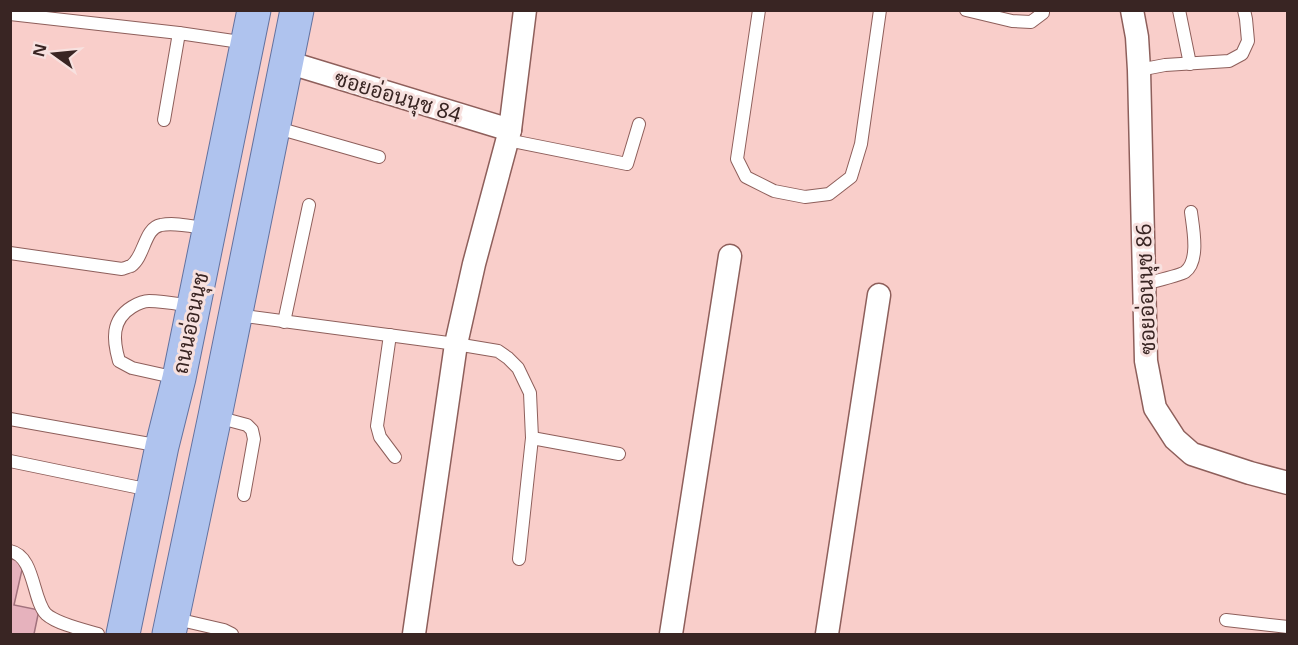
<svg xmlns="http://www.w3.org/2000/svg" width="1298" height="645" font-family="'Noto Sans',Sarabun,sans-serif">
	<rect width="100%" height="100%" fill="#f9ceca"/>
	<!-- building -->
	<path fill="#e6b2bd" stroke="#a2727d" stroke-width="1.5" d="M10,559L24,561L14,605L39,610L34,634H10Z"/>
	<g fill="none" stroke-linecap="round" stroke-linejoin="round">
		<!-- lane casing -->
		<g stroke="#8e5f5b" stroke-width="14">
			<g id="lane">
				<path d="M759,10L737,159L746,177L774,191L805,197L829,194L851,177L861,144L880,10"/>
				<path d="M966,10L1012,21L1031,22L1043,13V10"/>
				<path d="M1179,10L1190,64"/>
				<path d="M10,14L179,33L247,43"/>
				<path d="M1139,70L1165,65L1229,61L1242,54L1248,41L1246,19L1244,10"/>
				<path d="M164,120L179,33"/>
				<path d="M274,127L379,157"/>
				<path d="M507,140L627,164L639,124"/>
				<path d="M10,253L122,269C123,269 130,266 131,266C145,256 144,228 161,225C176,222 194,227 209,229"/>
				<path d="M1144,284C1152,282 1181,275 1185,272C1200,261 1193,228 1191,212"/>
				<path d="M237,315L456,344L498,351L508,358L518,368L530,393L532,438L519,559"/>
				<path d="M284,322L309,205"/>
				<path d="M390,335L377,426L380,437L395,457"/>
				<path d="M177,378L132,368L119,361C113,340 111,320 132,307C137,304 143,301 149,301C163,301 178,304 191,306"/>
				<path d="M217,417L247,425L252,430L254,439L244,495"/>
				<path d="M10,419L161,446"/>
				<path d="M532,438L619,454"/>
				<path d="M10,461L150,490"/>
				<path d="M10,551C35,556 32,599 46,614C57,624 84,630 98,634"/>
				<path d="M172,618L224,630L232,634"/>
				<path d="M1226,620L1288,627"/>
			</g>
		</g>
		<!-- street casing -->
		<g stroke="#8e5f5b" stroke-width="25">
			<g id="street">
				<path d="M1132,10L1137,37L1139,70L1146,361L1155,408L1175,439L1192,454L1250,473L1288,483"/>
				<path d="M287,62L510,130"/>
				<path d="M414,634L456,344L474,264L510,130L525,10"/>
				<path d="M671,634L730,256"/>
				<path d="M827,634L879,295"/>
			</g>
		</g>
		<!-- primary casing -->
		<g stroke="#63729f" stroke-width="35">
			<g id="primary">
				<path d="M123,634L162,446L179,378L254,10"/>
				<path d="M169,634L215,416L297,10"/>
			</g>
		</g>
		<!-- lane -->
		<use href="#lane" stroke="#fff" stroke-width="12"/>
		<!-- street -->
		<use href="#street" stroke="#fff" stroke-width="22"/>
		<!-- primary -->
		<use href="#primary" stroke="#afc3ee" stroke-width="33"/>
	</g>
	<g text-anchor="middle" dominant-baseline="central" stroke-width="6" stroke-linejoin="round" paint-order="stroke">
		<!-- street labels -->
		<g font-size="21" fill="#392523" stroke="#f7e1df">
			<text transform="translate(398 96) rotate(17)">ซอยอ่อนนุช 84</text>
			<text transform="translate(1145 289) rotate(-92)">ซอยอ่อนนุช 86</text>
			<text transform="translate(190 323) rotate(-78)">ถนนอ่อนนุช</text>
		</g>
	</g>
	<!-- border -->
	<rect width="1298" height="645" fill="none" stroke="#392523" stroke-width="24"/>
	<!-- north arrow -->
	<g transform="translate(54 54) rotate(285)" stroke="#f7e1df" stroke-width="4.5" paint-order="stroke">
	<path d="M0-4.5L10 22L0 15L-10 22Z" fill="#392523"/>
	<text y="-9" font-size="16" font-weight="bold" text-anchor="middle" fill="#392523">N</text>
	</g>
</svg>
